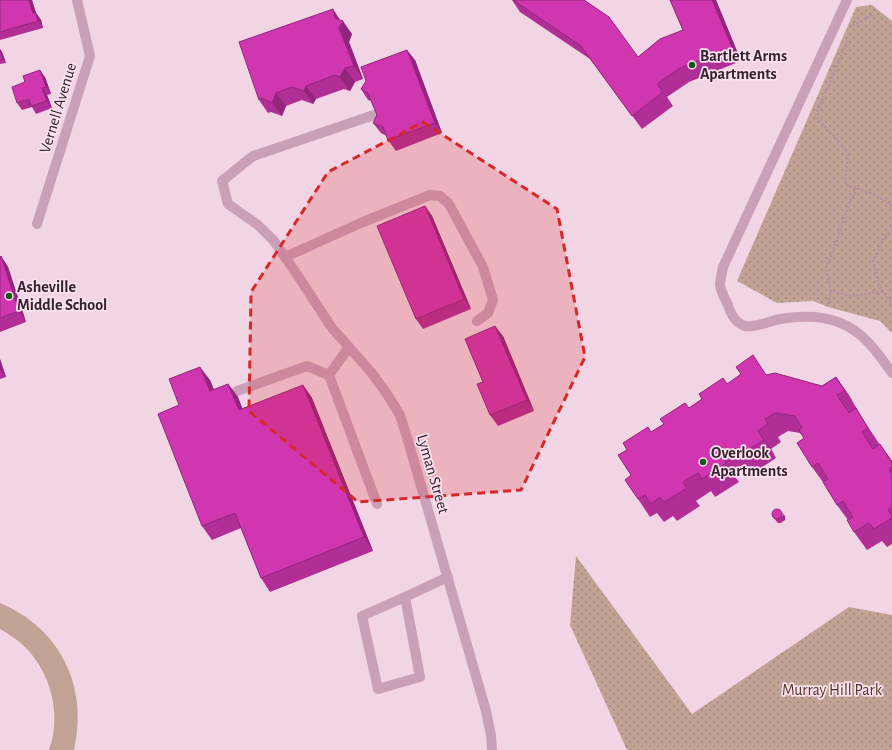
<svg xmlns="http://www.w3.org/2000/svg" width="892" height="750" font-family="'Alegreya Sans',sans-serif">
	<defs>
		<pattern id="green-dots" width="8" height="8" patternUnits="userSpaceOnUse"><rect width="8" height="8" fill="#c2a294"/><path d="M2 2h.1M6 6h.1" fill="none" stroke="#9e8479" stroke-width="1.8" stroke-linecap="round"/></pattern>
	</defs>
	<rect width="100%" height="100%" fill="#f2d5e4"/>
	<!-- green -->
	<g fill="url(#green-dots)">
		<path d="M872,5L892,21V333L880,321L828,307L813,301L777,303L737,281L856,7Z"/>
		<path d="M576,556L692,714L849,607L892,615V750H627L570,625Z"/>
	</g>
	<!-- pitch -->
	<path fill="#c2a294" d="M0,603C60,628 89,687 74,750H49C62,715 51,673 25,647C18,640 9,634 0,629Z"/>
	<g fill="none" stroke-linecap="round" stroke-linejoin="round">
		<!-- path -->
		<g stroke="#b68ba5" stroke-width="2.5" stroke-dasharray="2 2" stroke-linecap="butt">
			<path d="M854,26V25L874,14"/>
			<path d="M848,40L816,115L827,129L837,139L848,154L845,184C861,190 879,195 892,206"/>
			<path d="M857,188L850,201L834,249L826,267L831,291L854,296L883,291"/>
			<path d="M892,230L885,236L873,261L879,286L892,304"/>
			<path d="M828,304L831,291"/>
		</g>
		<!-- lane -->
		<g stroke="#caa0b9" stroke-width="10">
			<path d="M847,0L723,267C722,273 720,280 720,285C721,292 725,299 728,305C731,314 735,323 745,326C756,328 769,321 780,319C799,316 820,315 838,322C862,330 878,353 892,373"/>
			<path d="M274,241L258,225L228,204L222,181L253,156L374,115"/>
			<path d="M285,257L363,222L430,195L440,196L449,204L483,267L493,300L488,313L477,321"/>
			<path d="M349,347L329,375L377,504"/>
			<path d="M237,391L307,366L329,375"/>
			<path d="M405,597L362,616L378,689L420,677L405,597L448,577"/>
		</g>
		<!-- street -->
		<g stroke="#caa0b9" stroke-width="10">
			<path d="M37,224L90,56L77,0"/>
			<path d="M274,241L300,279L332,328L371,372L387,394L400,415L409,444L486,711L491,735L492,750"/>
		</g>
	</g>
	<!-- wall -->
	<g fill="#b22e97">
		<path d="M0,0H32L36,13L41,20L43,28L0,40Z"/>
		<path d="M512,0H584L638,57L683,30L670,0H716L741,61L689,82L667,97L673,106L642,129L590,59L520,12Z"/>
		<path d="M340,20L352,34L349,42L363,79L355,82L350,91L344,89L316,99L313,104L302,100L286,106L282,116L271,112L268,113L259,100Z"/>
		<path d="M0,49L2,52L6,63L0,64Z"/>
		<path d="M415,60L442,133L396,151L388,140L387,136L381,133L373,123L377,115L371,101L368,100L361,89Z"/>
		<path d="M45,77L51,94L47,95L52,108L36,114L32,107L22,110L17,103Z"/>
		<path d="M425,206L432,216L471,309L423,329L416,319Z"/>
		<path d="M1,256L8,267L26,322L0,332V257Z"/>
		<path d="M503,336L534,411L498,426L490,415L483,382Z"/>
		<path d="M0,359L6,377L0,379Z"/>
		<path d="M766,375L822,386L836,377L857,409L856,410L880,445L892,461V544L887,547L882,541L867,550L854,532L848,520L837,505L825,485L812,467L804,438L800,433L788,431L778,437L781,442L771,449L776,458L753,473L748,467L734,475L739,482L715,497L711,491L696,501L700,506L677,521L673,516L664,522L657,513L650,517L638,499L631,475L627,450L651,432L689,408Z"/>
		<path d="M210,380L214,390L228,384L238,397L242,409L303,385L312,398L373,551L270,592L261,578L241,528L212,540L202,526L179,405Z"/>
		<path d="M772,516H785V520L781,523H778Z"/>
	</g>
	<!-- shaded-wall -->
	<g fill="#91267b">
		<path d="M29,0H32L36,13L41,20L43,28L33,13Z"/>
		<path d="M712,0H716L741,61L732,47Z"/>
		<path d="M333,9L342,23L343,21L352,34L349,42L363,79L354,66L335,18Z"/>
		<path d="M0,49L2,52L6,63L3,59Z"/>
		<path d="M407,50L415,60L442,133L435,123Z"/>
		<path d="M345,68L355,82L350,91L340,77Z"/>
		<path d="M40,70L45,77L51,94L46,87Z"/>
		<path d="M306,86L316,99L313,104L304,91Z"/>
		<path d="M42,88L47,95L52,108L47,101Z"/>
		<path d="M276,93L286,106L282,116L272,103Z"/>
		<path d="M425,206L432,216L471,309L464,299Z"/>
		<path d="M1,256L8,267L26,322L19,311Z"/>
		<path d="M495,326L503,336L534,411L527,400Z"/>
		<path d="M0,359L6,377L0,369Z"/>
		<path d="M200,367L210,380L220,405L210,391Z"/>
		<path d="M836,377L849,395L857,409L845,391Z"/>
		<path d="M228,384L238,397L248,423L239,410Z"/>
		<path d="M303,385L312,398L373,551L364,537Z"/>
		<path d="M856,408L868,427L881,446L868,428Z"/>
		<path d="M758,431L771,449L776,458Z"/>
		<path d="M880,444L892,461V463Z"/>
		<path d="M782,513L785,516V520L783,516Z"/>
	</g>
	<!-- building -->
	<g fill="#cf36b0" stroke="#91267b">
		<path d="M0,0H29L33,13H36L38,21L0,32Z"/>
		<path d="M513,0H584L609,17L638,57L660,39L683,30L670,0H712L732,47L680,68L657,84L663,92L632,116L581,46Z"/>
		<path d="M333,9L335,18L343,21L339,28L354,66L345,68L340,77L335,75L306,86L304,91L292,87L276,93L272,103L262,98L259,100L239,42Z"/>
		<path d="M0,50L3,59L0,60Z"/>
		<path d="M407,50L435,123L388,140L383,127L373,123L377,115L368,93L361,89L366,81L361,67Z"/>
		<path d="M40,70L46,87L42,88L47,101L31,106L29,99L17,103L12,87L25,82L23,76Z"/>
		<path d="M425,206L464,299L416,319L377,226Z"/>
		<path d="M1,256L19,311L0,318V257Z"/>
		<path d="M495,326L527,400L490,415L477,384L483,382L465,339Z"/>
		<path d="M753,355L766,375L775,373L822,386L836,377L845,391L837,395L849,413L856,408L868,428L862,432L873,449L880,444L892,463V467L889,469L892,475V508L888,510L892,516V518L874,529L869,523L854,532L847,520L853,517L843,501L837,505L823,482L828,479L818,463L812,467L797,443L804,438L799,430L802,428L795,416L775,413L765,419L768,424L758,431L764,440L740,455L736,448L722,457L726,463L702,479L698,473L683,482L687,488L664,502L660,497L651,504L645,495L638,499L625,480L631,475L618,455L627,450L623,443L648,427L651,432L664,424L660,419L685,403L689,408L702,399L699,394L723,378L727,384L741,374L736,367Z"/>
		<path d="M200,367L210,391L228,384L239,410L303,385L364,537L261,578L235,513L202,526L158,414L179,405L169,379Z"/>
		<circle cx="777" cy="514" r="5"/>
	</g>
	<!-- marked area -->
	<path fill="#d62828" fill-opacity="0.2" stroke="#d62828" stroke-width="3" stroke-dasharray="8 5" stroke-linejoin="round" d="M423,122L557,209L585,357L521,490L358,502L249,411L251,292L328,172Z"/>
	<!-- markers -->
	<g fill="#175819" stroke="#fae1ed" stroke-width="1.5">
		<circle cx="692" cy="65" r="4"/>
		<circle cx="9" cy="296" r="4"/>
		<circle cx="703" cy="462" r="4"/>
	</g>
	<g text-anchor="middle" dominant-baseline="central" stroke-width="3.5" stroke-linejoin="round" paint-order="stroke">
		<!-- poi labels -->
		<g font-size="16" font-weight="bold" fill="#342430" stroke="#fae1ed" text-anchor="start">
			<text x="700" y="56">Bartlett Arms<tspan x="700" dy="18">Apartments</tspan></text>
			<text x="17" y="287">Asheville<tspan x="17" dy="18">Middle School</tspan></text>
			<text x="711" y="453">Overlook<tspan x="711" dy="18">Apartments</tspan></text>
		</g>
		<!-- street labels -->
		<g font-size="16" fill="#342430" stroke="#fae1ed">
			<text transform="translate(58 108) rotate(-73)">Vernell Avenue</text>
			<text transform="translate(433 474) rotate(74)">Lyman Street</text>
		</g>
		<!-- park labels -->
		<g font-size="16" fill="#543526" stroke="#fae1ed">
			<text x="832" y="690">Murray Hill Park</text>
		</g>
	</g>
</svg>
